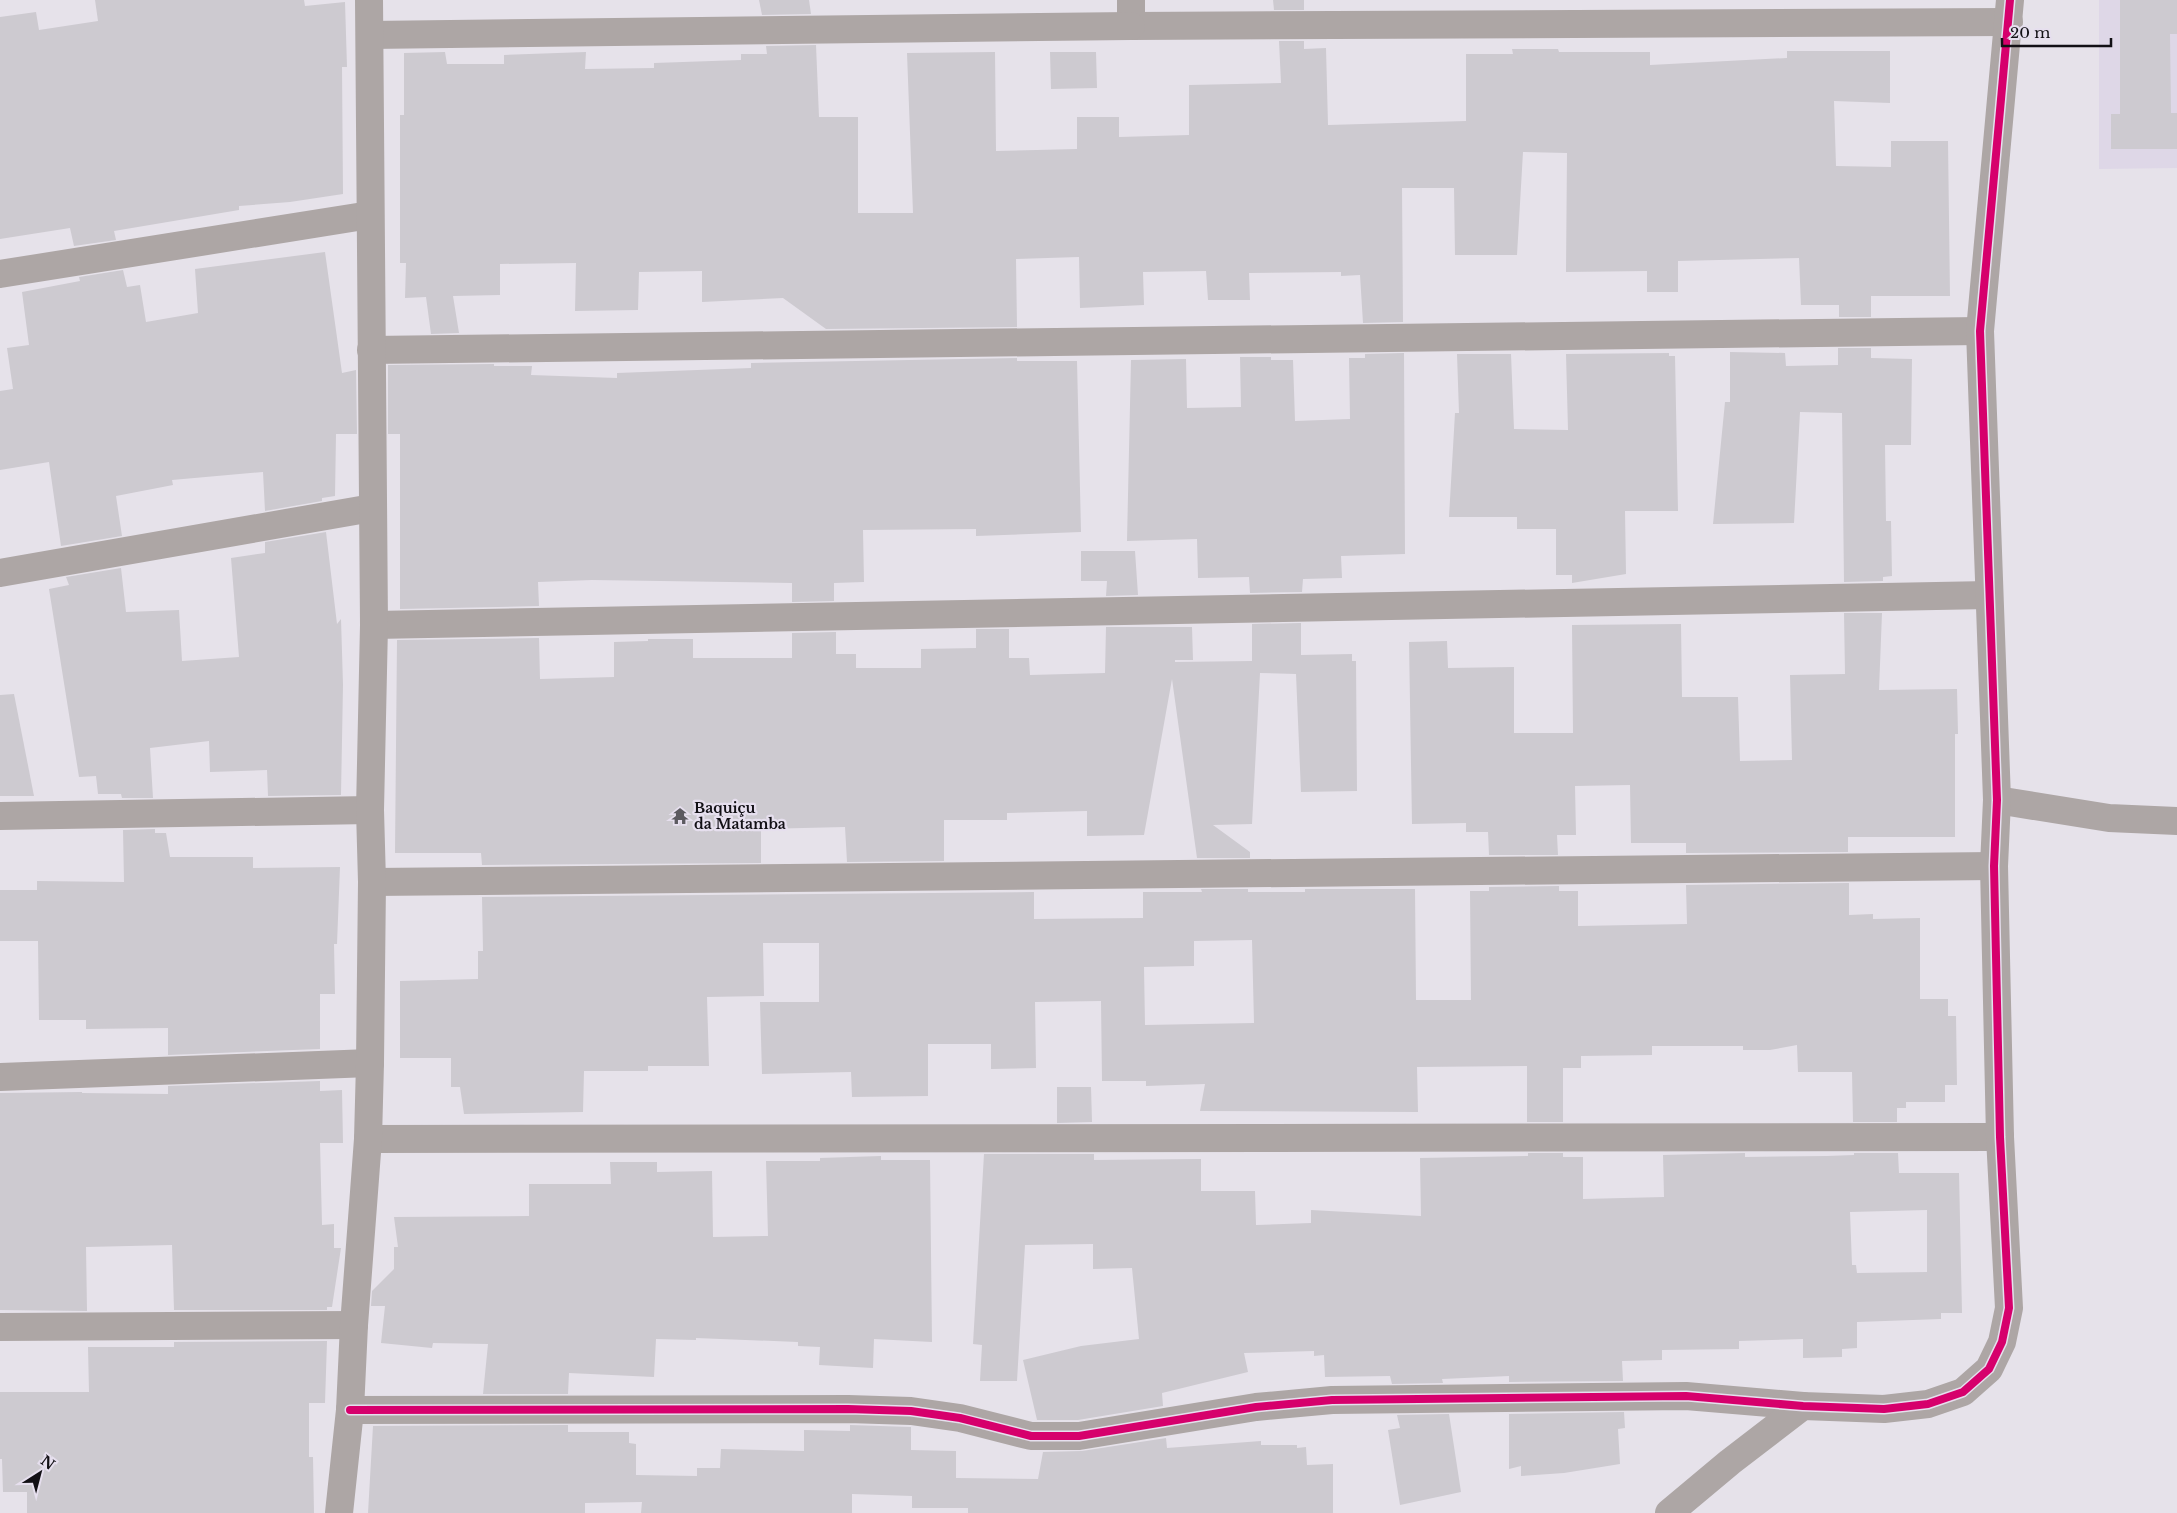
<svg xmlns="http://www.w3.org/2000/svg" width="2177" height="1513" font-family="'Libre Baskerville',serif">
	<rect width="100%" height="100%" fill="#e6e2ea"/>
	<!-- built -->
	<path fill="#ded7e7" d="M2099,0H2177V168L2099,169Z"/>
	<!-- building -->
	<g fill="#cdcad0" fill-rule="evenodd">
		<path d="M95,0H304L305,6L345,2L347,67H342L343,194L290,202L239,206V210L114,231L116,240L74,246L70,228L0,239V17L36,12L39,30L98,21Z"/>
		<path d="M759,0H809L811,14L762,15Z"/>
		<path d="M1273,0H1304V10H1274Z"/>
		<path d="M2120,0H2177V34H2170L2171,113H2177V149H2111V114H2120Z"/>
		<path d="M1279,41H1304V49L1326,48L1328,125L1466,121V54H1513L1512,49H1558L1559,52H1650V65L1787,58V51H1890V103L1834,101L1836,166L1891,167V141H1948L1950,296H1871V317H1839V305H1801L1799,258L1678,261V292H1647V271L1566,272L1567,153L1523,152L1517,255H1455L1454,188H1402L1403,322L1363,323L1360,275L1341,276V272L1249,273L1250,300H1208L1206,271L1143,272L1144,305L1080,308L1079,257L1016,259L1017,327L826,329L783,298L702,302V271L639,272L638,310L575,311L576,263L500,264V295L453,296L459,333L431,334L426,297L405,298L406,263H400V115H404V53L445,52L447,64H504V55L586,52L585,69L654,68V63L741,60V54H767L766,46L816,45L819,117H858V213H913L907,53L995,52L996,151L1077,149V117H1119V137L1189,135V85L1281,83Z"/>
		<path d="M1050,52H1096L1097,88L1051,89Z"/>
		<path d="M325,252L342,373L356,370L357,434H336L335,496L322,498V501L265,511L263,472L172,480L173,485L116,496L122,536L61,546L49,462L0,470V391L13,389L7,348L29,345L22,292L80,281L79,277L123,270L127,287L140,285L146,322L198,313L195,269Z"/>
		<path d="M1838,348H1871V358L1912,359L1911,445H1885L1886,521H1891L1892,576L1883,577V581L1844,582L1842,413L1800,412L1794,523L1713,524L1725,402H1730V352L1785,353L1786,366L1838,365Z"/>
		<path d="M1404,353L1405,554L1341,556L1342,578L1303,579L1302,592L1250,593L1249,577L1198,578L1197,539L1127,541L1131,360L1186,359L1187,408L1241,407L1240,357H1271V360H1293L1295,421L1350,419L1349,358H1365V354Z"/>
		<path d="M1669,353V356H1675L1678,511H1625L1626,574L1572,583V575H1556V529H1517V517H1449L1455,413H1459L1457,354H1511L1514,429L1568,430L1566,354Z"/>
		<path d="M1017,358V361H1077L1081,532L976,536V529L863,530L864,582L834,583V601L792,602V583L592,580L538,582L539,606L400,609V434H388V365L494,364V366H532L531,375L617,378V373L751,368V363Z"/>
		<path d="M326,532L337,624L341,619L343,685L341,795L268,796L267,770L210,772L209,741L150,748L153,798H122L121,794H98L96,776L79,777L49,589L69,585L66,577L121,568L126,612L179,610L182,661L239,657L231,558L265,553V542Z"/>
		<path d="M1081,551H1135L1138,595L1106,596L1107,581H1081Z"/>
		<path d="M1844,613H1882L1879,690L1957,689L1958,734H1955V837H1848V852L1686,853V843H1631L1630,785L1575,786L1576,835H1557L1558,855H1489L1488,832H1466V823L1412,824L1409,642L1447,641L1448,668L1514,667V733H1573L1572,625L1681,624L1682,697H1738L1740,761L1792,760L1790,675L1845,674Z"/>
		<path d="M1301,623V655L1352,654V661H1356L1357,791L1301,792L1296,674L1260,673L1252,824L1213,825L1250,852V858H1197L1172,679L1144,835L1087,836V811L1007,813V820H944V861L847,862L845,827L761,829V863L482,865L481,853H395L397,640L539,638L540,679L614,677V642L648,641V639H693V658H792V633L836,632V654H856V668H921V649L976,648V629H1009V658H1029L1030,675L1105,673L1106,627H1192L1193,660H1175V662L1252,661V624Z"/>
		<path d="M14,694L34,796H0V695Z"/>
		<path d="M155,829V833H166L170,857H253V868L340,867L337,944H334L335,994H320V1049L168,1055V1028L86,1029V1020H39L38,941H0V890H37V881L124,882L123,830Z"/>
		<path d="M1849,883V915L1873,914V919L1920,918V999H1948V1016H1956L1957,1085H1945V1102H1906V1108H1897V1122H1853L1852,1072H1798L1797,1045L1770,1050H1743V1046H1652V1055L1581,1056V1068H1563V1122H1527V1066L1417,1067L1418,1112L1200,1111L1205,1084L1146,1086V1081H1102L1101,1001L1035,1002L1036,1068L991,1069V1044H928V1096L852,1097L851,1072L762,1074L760,1002H819V943H763L764,996L707,997L709,1066H648V1071H584L583,1112L464,1114L460,1087H451V1058H400V981L478,979V951H483L482,897L1034,892V919L1143,918V892H1202L1201,889H1248V892H1305V889H1415L1416,1000H1471L1470,891H1489V887L1559,886V891H1578V926L1687,924L1686,885ZM1252,940L1254,1023L1145,1025L1144,967L1194,966V941Z"/>
		<path d="M320,1081V1091L342,1090L343,1143H320L322,1225L334,1224V1248H341L332,1307H327V1310H174L172,1245L86,1247L87,1311L0,1310V1093L82,1092V1093L168,1094V1086Z"/>
		<path d="M1057,1087H1091L1092,1122L1057,1123Z"/>
		<path d="M1528,1153H1563V1157H1583V1199L1664,1197L1663,1155L1745,1153V1157L1827,1156L1854,1155V1153H1898L1899,1173H1959L1962,1313H1941V1319L1857,1322V1348L1842,1349V1357L1803,1358V1339L1739,1341V1349L1662,1350V1360L1622,1361L1623,1381L1509,1382V1376L1442,1379L1443,1383L1392,1384L1390,1376L1325,1377L1324,1355L1314,1356V1351L1244,1353L1248,1372L1162,1393L1163,1406L1078,1420H1037L1023,1360L1081,1346L1139,1339L1132,1268L1093,1269V1244L1025,1245L1017,1381H980L982,1345L973,1344L984,1154H1094V1160L1201,1159V1191H1255L1256,1225L1311,1223V1210L1421,1216L1420,1158L1528,1156ZM1927,1210V1272L1857,1273L1856,1265H1852L1850,1212Z"/>
		<path d="M881,1156V1160H930L932,1342L874,1339L873,1368L819,1365L820,1347L798,1346V1342L696,1338V1340L656,1339L654,1377L569,1373L568,1394H483L488,1344L433,1343L432,1348L381,1343L385,1306H371L372,1291L394,1269V1247H398L394,1217L529,1216V1184H611L610,1162H657V1172L712,1171L713,1237L768,1236L766,1161H820V1158Z"/>
		<path d="M327,1341L325,1403H309V1457H313L314,1513H27V1492H3L2,1459H0V1392H89L88,1347H174V1342Z"/>
		<path d="M1624,1412L1625,1428L1618,1429L1620,1464L1564,1473L1521,1476V1466L1509,1469V1414Z"/>
		<path d="M1449,1414L1461,1492L1400,1505L1388,1430L1400,1428L1397,1415Z"/>
		<path d="M568,1425V1432H629V1443L636,1444V1475L697,1476V1468H720L721,1449L804,1451V1430L850,1431V1425L911,1427V1450L956,1451V1478L1038,1479L1043,1452L1082,1451L1166,1438L1167,1448L1261,1441V1445H1297V1448L1306,1447L1307,1465L1333,1464V1513H968V1508H912V1496L852,1494V1513H641L642,1502L585,1503V1513H368L373,1426Z"/>
	</g>
	<g fill="none" stroke-linecap="round" stroke-linejoin="round">
		<!-- minor -->
		<g stroke="#ada6a5" stroke-width="28">
			<path d="M1131,0V26L2009,22"/>
			<path d="M370,35L1131,26"/>
			<path d="M0,274L370,215"/>
			<path d="M371,350L1980,331"/>
			<path d="M0,573L372,508"/>
			<path d="M374,625L1989,595"/>
			<path d="M1997,800L2109,818L2177,821"/>
			<path d="M0,816L370,810"/>
			<path d="M372,882L1994,866"/>
			<path d="M0,1077L370,1063"/>
			<path d="M368,1139L2000,1137"/>
			<path d="M0,1327L354,1325"/>
			<path d="M350,1410L848,1409L911,1411L960,1418L1031,1436H1079L1256,1407L1332,1400L1686,1396L1803,1406L1884,1409L1928,1404L1963,1392L1989,1369L2002,1342L2009,1308L2000,1137L1994,866L1997,800L1980,331L2010,0"/>
			<path d="M339,1513L350,1410L354,1325L368,1139L370,1063L372,882L370,810L374,625L369,0"/>
			<path d="M1669,1513L1730,1462L1803,1406"/>
		</g>
		<!-- cycleway casing -->
		<g stroke="#e6dfee" stroke-width="11">
			<path id="cycleway" d="M350,1410L848,1409L911,1411L960,1418L1031,1436H1079L1256,1407L1332,1400L1686,1396L1803,1406L1884,1409L1928,1404L1963,1392L1989,1369L2002,1342L2009,1308L2000,1137L1994,866L1997,800L1980,331L2010,0"/>
		</g>
		<!-- cycleway -->
		<use href="#cycleway" stroke="#d6006c" stroke-width="8"/>
	</g>
	<!-- icons -->
	<defs>
		<g id="temple-bare" transform="scale(1.35)"><path d="M0-6L5-2H3V0L6.5 2.5H4V6H1.5V3h-3V6H-4V2.5H-6.5L-3 0V-2H-5Z" fill="#5c5a60" stroke="#e6dfee" stroke-width="2.5" paint-order="stroke"/></g>
	</defs>
	<g fill-rule="evenodd">
		<use href="#temple-bare" x="680" y="816"/>
	</g>
	<g text-anchor="middle" dominant-baseline="central" stroke-width="4.5" stroke-linejoin="round" paint-order="stroke">
		<!-- poi labels -->
		<g font-size="14" font-weight="bold" fill="#121015" stroke="#e6dfee" text-anchor="start">
			<text x="694" y="808">Baquiçu<tspan x="694" dy="16">da Matamba</tspan></text>
		</g>
	</g>
	<!-- north arrow -->
	<g transform="translate(40 1473) rotate(36)" stroke="#e6dfee" stroke-width="4" paint-order="stroke">
	<path d="M0-4L9 19L0 12L-9 19Z" fill="#121015"/>
	<text y="-8" font-size="14" font-weight="bold" text-anchor="middle" fill="#121015">N</text>
	</g>
	<!-- scale -->
	<path d="M2002 38v8h109v-8" fill="none" stroke="#121015" stroke-width="2.5"/>
	<text x="2010" y="38" font-size="15" fill="#121015" stroke="#e6dfee" stroke-width="4" paint-order="stroke">20 m</text>
</svg>
